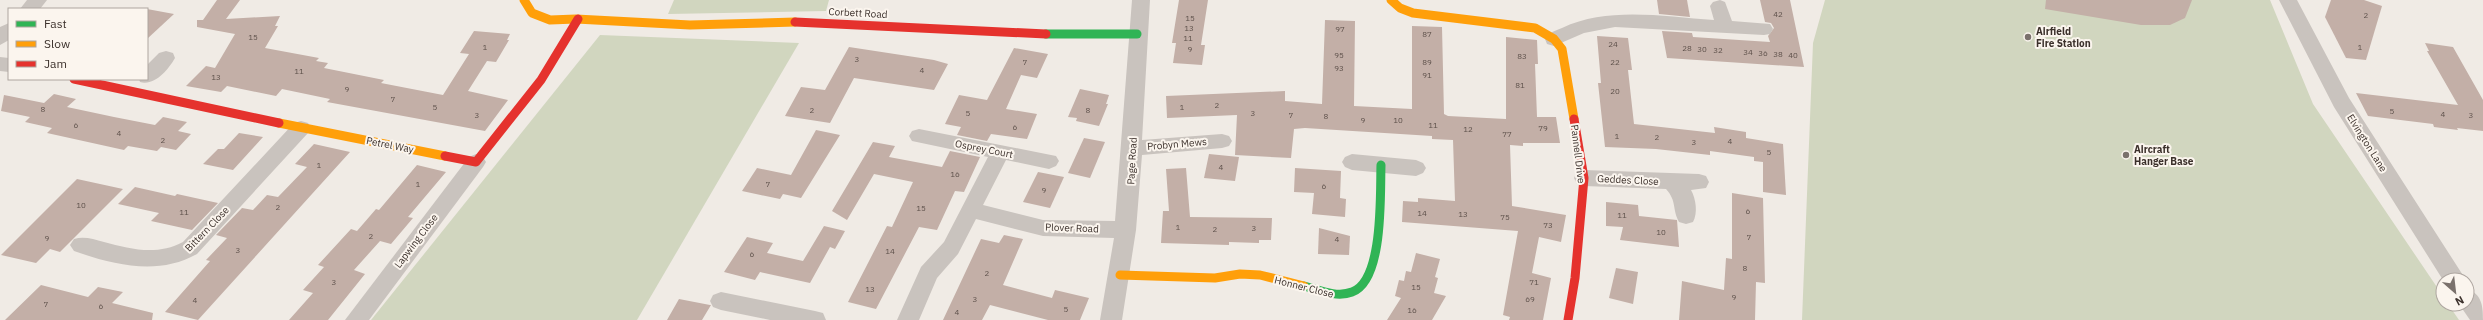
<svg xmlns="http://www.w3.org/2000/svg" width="2483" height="320" font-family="'IBM Plex Sans',sans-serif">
	<rect width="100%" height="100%" fill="#f0ebe5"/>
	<!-- green -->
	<g fill="#d1d6bf">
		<path d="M674,0H829L826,11L668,14Z"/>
		<path d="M1825,0H2270L2313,104L2443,296V304H2448L2459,320H1802L1813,43Z"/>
		<path d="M600,35L799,43L637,320H371Z"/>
	</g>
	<!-- building -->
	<g fill="#c3afa7">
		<path d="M217,0H240L226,19L280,16L275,26H278L265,48L319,58L316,61L328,63L324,68L384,80L381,83L443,95L469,54L460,53L474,31L510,34L507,40H509L496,62L487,61L468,91L508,100L485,131L327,102L330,99L282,89L276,96L227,86L221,92L186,86L206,66L215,68L235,34L197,27V20H203Z"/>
		<path d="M1179,0H1208L1201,45H1205L1202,65L1173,63L1176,43H1172Z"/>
		<path d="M1657,0H1687L1690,17L1659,14Z"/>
		<path d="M1760,0H1790L1804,67L1667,58L1662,31L1692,33L1693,37L1770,42L1768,36L1774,28L1771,23L1765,22Z"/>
		<path d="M2046,0H2192L2185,18L2170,25H2141L2045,9Z"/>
		<path d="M2331,0H2364L2382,6L2366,60L2346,58L2325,17Z"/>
		<path d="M147,9L174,14L147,39Z"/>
		<path d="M1325,20L1355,21L1354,106L1412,109V26L1442,27L1444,114L1448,116L1506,119V37L1537,40L1538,64H1535L1537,117H1556L1560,143H1523V146L1510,145L1512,206L1566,215L1561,242L1539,237L1532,273L1551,278L1543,320H1509L1510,317L1503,315L1518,231L1402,222L1403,201L1418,202V198L1455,201L1453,140L1432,139V136L1305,128L1294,129L1291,158L1235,155L1237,115L1167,118L1166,96L1285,91V101L1322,104Z"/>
		<path d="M1597,36L1628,38L1632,70H1628L1634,124L1715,133L1714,127L1746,132V138L1783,144L1786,195L1763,192V162L1754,161V157L1710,151V155L1656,149L1605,147L1598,83H1601Z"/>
		<path d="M2425,43L2453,47L2483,100V131L2457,128L2458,130L2434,127L2433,124L2368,116L2356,93L2458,105L2427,51H2429Z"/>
		<path d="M849,47L934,60L948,64L934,90L854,78L830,123L785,116L801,87L825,90Z"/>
		<path d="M1014,48L1048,54L1037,78L1021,75L1006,109L1037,114L1027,139L991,134L987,141L957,135L961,127L945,124L959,95L987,100Z"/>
		<path d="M1080,89L1109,95L1106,104H1108L1099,126L1076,121L1077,118L1068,117Z"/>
		<path d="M54,94L76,99L67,107L114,117L155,125L163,117L187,122L178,131L191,134L176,150L161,147L157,151L128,146L124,150L47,133L52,128L25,122L30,117L1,111L4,95L44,103Z"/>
		<path d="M816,130L840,135L801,198L783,194L780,199L742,191L757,168L791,175Z"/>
		<path d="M239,133L263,137L233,170L203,164L218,149H224Z"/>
		<path d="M1084,138L1105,142L1090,178L1068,173Z"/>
		<path d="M873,142L895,146L889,157L942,167L950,151L980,157L964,192L955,191L937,230L919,227L876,309L848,302L887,226L892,227L913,182L874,174L847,220L832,211Z"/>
		<path d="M314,144L350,152L198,320L165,312L210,261L206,260L227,238L216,235L242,208L253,210L267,195L278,197L307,167L295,164Z"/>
		<path d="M1209,154L1239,157L1235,181L1204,178Z"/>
		<path d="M417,165L446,172L408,217L413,218L391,244L380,241L354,270L365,274L328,320H289L313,293L303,290L324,267L318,265L351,229L357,231L376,209L379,210Z"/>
		<path d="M1186,168L1190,217L1272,218L1271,240H1259V243L1229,242V245L1161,243L1163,211H1169L1166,169Z"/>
		<path d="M1295,168L1341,171L1340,198L1346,199L1345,217L1312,214L1314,193L1294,192Z"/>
		<path d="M1038,172L1064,177L1050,208L1023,202Z"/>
		<path d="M77,179L123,189L60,252L50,249L36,263L1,255Z"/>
		<path d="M135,187L175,196L177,194L218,203L192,230L151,221L159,213L118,204Z"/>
		<path d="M1732,193L1763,198L1765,283L1756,282L1755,320H1679L1682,281L1724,290L1726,258L1732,259Z"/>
		<path d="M1606,202L1638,205L1639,216L1677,220L1679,247L1620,240L1623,227L1606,226Z"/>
		<path d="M824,226L845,231L835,249L830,247L810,283L760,272L755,280L724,272L747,237L773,243L767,253L803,261Z"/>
		<path d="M1319,228L1350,236L1349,255L1318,254Z"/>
		<path d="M1004,235L1023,239L1003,285L1052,298L1055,290L1089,298L1080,320H1048L990,305L982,320H943L981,239L999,243Z"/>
		<path d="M1416,253L1440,259L1435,277L1438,278L1434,293L1446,296L1432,320H1387L1401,298L1395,296L1399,280L1404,281L1406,271L1411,272Z"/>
		<path d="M1616,268L1638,272L1633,304L1609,298Z"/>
		<path d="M41,285L88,297L98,287L123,292L112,303L153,313L152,320H5Z"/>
		<path d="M679,299L710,305H711L702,320H667Z"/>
	</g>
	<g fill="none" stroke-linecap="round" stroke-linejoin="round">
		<!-- street -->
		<g fill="#c9c3be" fill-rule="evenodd">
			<path d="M27,0H47L40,9H20Z"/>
			<path d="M1132,0H1150L1142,140L1222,134L1229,136L1232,141L1229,146L1222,148L1142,155L1136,230L1122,320H1100L1114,238L1043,236L976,219L958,254L937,278L919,320H897L921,267L944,242L988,157L912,141L909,136L912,131L919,129L1056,156L1059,161L1056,166L1049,169L1006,160L983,205L1043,220L1115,221Z"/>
			<path d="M1720,0L1725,2L1732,21L1770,24L1773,29L1770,34L1764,35L1615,27L1584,33L1554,46L1547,44L1545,39C1549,32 1555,31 1562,28C1609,6 1664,17 1714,20L1710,6L1713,2Z"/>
			<path d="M2279,0H2297L2349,98L2466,280H2443L2334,107Z"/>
			<path d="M9,23V40L0,45V27Z"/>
			<path d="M166,51L173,53L175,58C168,70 155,86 140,82L139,79H147V65L159,53Z"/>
			<path d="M0,57L9,58V72L0,71Z"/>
			<path d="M301,121L308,123L311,128L308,133L197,254C158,276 114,265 74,251L70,245L74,239C84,236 93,239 104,242C130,249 157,256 183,242L294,123Z"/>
			<path d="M476,154L483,157L486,162L483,167L369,320H345L469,157Z"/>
			<path d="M1352,154L1416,160L1423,163L1426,168L1423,173L1416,176L1352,170L1345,167L1342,162L1345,157Z"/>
			<path d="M1584,170L1699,174L1706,176L1709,182L1706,188L1691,190C1696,199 1698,213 1693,222L1686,224L1679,222C1672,209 1677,201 1666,189L1584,186L1577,184L1574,178L1577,172Z"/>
			<path d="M2467,289C2482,294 2483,306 2483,320H2470L2459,304H2467Z"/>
			<path d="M721,292L815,311L823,313L826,320H770L721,310L713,307L710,301L713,295Z"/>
		</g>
		<!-- fast -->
		<g stroke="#30b455" stroke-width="9">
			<path d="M1046,34H1137"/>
			<path d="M1304,286C1319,290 1337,298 1352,292C1384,281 1380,193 1381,165"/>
		</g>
		<!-- slow -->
		<g stroke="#ff9f0a" stroke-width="9">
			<path d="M524,0L532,13L550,20L576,19L690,25L795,22"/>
			<path d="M1391,0L1400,8L1413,13L1535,28L1554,39L1562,49L1574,119"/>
			<path d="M279,123L445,156"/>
			<path d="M1120,275L1215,278L1240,274L1260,275L1304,286"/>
		</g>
		<!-- jam -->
		<g stroke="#e5322d" stroke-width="9">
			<path d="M795,22L1046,34"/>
			<path d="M74,79L279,123"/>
			<path d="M445,156L476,162L541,80L578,19"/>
			<path d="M1568,320L1575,278L1584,178L1574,119"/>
		</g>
	</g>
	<!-- markers -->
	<g fill="#7a716c" stroke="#fbf5ee" stroke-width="1.5">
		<circle cx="2028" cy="37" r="4"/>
		<circle cx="2126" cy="155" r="4"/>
	</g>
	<g text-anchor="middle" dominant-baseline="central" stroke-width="4" stroke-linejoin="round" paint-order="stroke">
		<!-- number labels -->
		<g font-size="8" fill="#5d504a">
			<text x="1778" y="14">42</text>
			<text x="2366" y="15">2</text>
			<text x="1190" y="18">15</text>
			<text x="1189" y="28">13</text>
			<text x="1340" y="29">97</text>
			<text x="1427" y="34">87</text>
			<text x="253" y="37">15</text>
			<text x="1188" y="38">11</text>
			<text x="1613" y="44">24</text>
			<text x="485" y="47">1</text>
			<text x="2360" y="47">1</text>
			<text x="1687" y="48">28</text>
			<text x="1190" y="49">9</text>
			<text x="1702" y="49">30</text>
			<text x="1718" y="50">32</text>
			<text x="1748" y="52">34</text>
			<text x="1763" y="53">36</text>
			<text x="1778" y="54">38</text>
			<text x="1339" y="55">95</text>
			<text x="1793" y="55">40</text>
			<text x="1522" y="56">83</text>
			<text x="857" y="59">3</text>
			<text x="1025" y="62">7</text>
			<text x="1427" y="62">89</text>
			<text x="1615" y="62">22</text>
			<text x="1339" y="68">93</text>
			<text x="922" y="70">4</text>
			<text x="299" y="71">11</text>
			<text x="1427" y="75">91</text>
			<text x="216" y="77">13</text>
			<text x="1520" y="85">81</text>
			<text x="347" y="89">9</text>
			<text x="1615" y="91">20</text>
			<text x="393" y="99">7</text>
			<text x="1217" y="105">2</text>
			<text x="435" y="107">5</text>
			<text x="1182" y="107">1</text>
			<text x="43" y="109">8</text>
			<text x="812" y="110">2</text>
			<text x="1088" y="110">8</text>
			<text x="2392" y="111">5</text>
			<text x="968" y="113">5</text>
			<text x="1253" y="113">3</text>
			<text x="2443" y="114">4</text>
			<text x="477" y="115">3</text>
			<text x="1291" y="115">7</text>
			<text x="2471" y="115">3</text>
			<text x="1326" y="116">8</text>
			<text x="1363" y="120">9</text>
			<text x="1398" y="120">10</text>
			<text x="76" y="125">6</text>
			<text x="1433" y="125">11</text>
			<text x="1015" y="127">6</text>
			<text x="1543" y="128">79</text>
			<text x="1468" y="129">12</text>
			<text x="119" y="133">4</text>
			<text x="1507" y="134">77</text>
			<text x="1617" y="136">1</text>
			<text x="1657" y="137">2</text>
			<text x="163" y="140">2</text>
			<text x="1730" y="141">4</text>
			<text x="1694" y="142">3</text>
			<text x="1769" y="152">5</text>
			<text x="319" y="165">1</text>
			<text x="1221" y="167">4</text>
			<text x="955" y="174">16</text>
			<text x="418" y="184">1</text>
			<text x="768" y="184">7</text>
			<text x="1324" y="186">6</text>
			<text x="1044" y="190">9</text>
			<text x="81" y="205">10</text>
			<text x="278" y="207">2</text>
			<text x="921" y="208">15</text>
			<text x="1748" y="211">6</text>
			<text x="184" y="212">11</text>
			<text x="1422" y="213">14</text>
			<text x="1463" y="214">13</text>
			<text x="1622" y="215">11</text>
			<text x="1505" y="217">75</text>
			<text x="1548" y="225">73</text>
			<text x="1178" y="227">1</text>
			<text x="1254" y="228">3</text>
			<text x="1215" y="229">2</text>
			<text x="1661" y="232">10</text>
			<text x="371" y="236">2</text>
			<text x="1749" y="237">7</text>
			<text x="47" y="238">9</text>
			<text x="1337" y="239">4</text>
			<text x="238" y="250">3</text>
			<text x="890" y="251">14</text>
			<text x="752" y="254">6</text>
			<text x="1745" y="268">8</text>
			<text x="987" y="273">2</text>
			<text x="334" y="282">3</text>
			<text x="1534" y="282">71</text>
			<text x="1416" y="287">15</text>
			<text x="870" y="289">13</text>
			<text x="1734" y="297">9</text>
			<text x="975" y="299">3</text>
			<text x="1530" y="299">69</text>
			<text x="195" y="300">4</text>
			<text x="46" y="304">7</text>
			<text x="101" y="306">6</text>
			<text x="1066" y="309">5</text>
			<text x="1412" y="310">16</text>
			<text x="957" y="312">4</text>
		</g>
		<!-- street labels -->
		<g font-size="10" fill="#3b302b" stroke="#fbf5ee">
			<text transform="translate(858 13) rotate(3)">Corbett Road</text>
			<text transform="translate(2367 143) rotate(58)">Elvington Lane</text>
			<text transform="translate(1177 144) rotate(-5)">Probyn Mews</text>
			<text transform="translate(390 145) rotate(11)">Petrel Way</text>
			<text transform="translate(984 149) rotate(11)">Osprey Court</text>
			<text transform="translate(1578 154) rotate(83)">Pannell Drive</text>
			<text transform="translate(1132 161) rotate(-87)">Page Road</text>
			<text transform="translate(1628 180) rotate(3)">Geddes Close</text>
			<text transform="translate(1072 228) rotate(2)">Plover Road</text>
			<text transform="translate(207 229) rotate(-46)">Bittern Close</text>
			<text transform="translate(416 241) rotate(-53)">Lapwing Close</text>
			<text transform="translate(1304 287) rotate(14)">Honner Close</text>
		</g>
		<!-- poi labels -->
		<g font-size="10" font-weight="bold" fill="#3b302b" stroke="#fbf5ee" text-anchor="start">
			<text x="2036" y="31">Airfield<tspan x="2036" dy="12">Fire Station</tspan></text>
			<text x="2134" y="149">Aircraft<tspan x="2134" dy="12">Hanger Base</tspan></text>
		</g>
	</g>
	<!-- legend -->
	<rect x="8" y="8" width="140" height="72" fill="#fbf5ee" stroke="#aea6a0"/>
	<rect x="16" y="21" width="20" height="6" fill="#30b455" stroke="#aea6a0"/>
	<text x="44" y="28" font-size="12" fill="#3b302b">Fast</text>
	<rect x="16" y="41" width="20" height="6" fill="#ff9f0a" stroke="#aea6a0"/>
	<text x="44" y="48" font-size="12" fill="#3b302b">Slow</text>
	<rect x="16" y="61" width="20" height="6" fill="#e5322d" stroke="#aea6a0"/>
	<text x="44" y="68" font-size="12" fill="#3b302b">Jam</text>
	<!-- north arrow -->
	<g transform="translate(2455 292) rotate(152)"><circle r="19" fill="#fbf5ee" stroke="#aea6a0"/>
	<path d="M0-3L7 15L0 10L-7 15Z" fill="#7a716c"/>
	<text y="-6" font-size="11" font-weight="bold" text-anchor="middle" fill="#3b302b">N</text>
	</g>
</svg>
